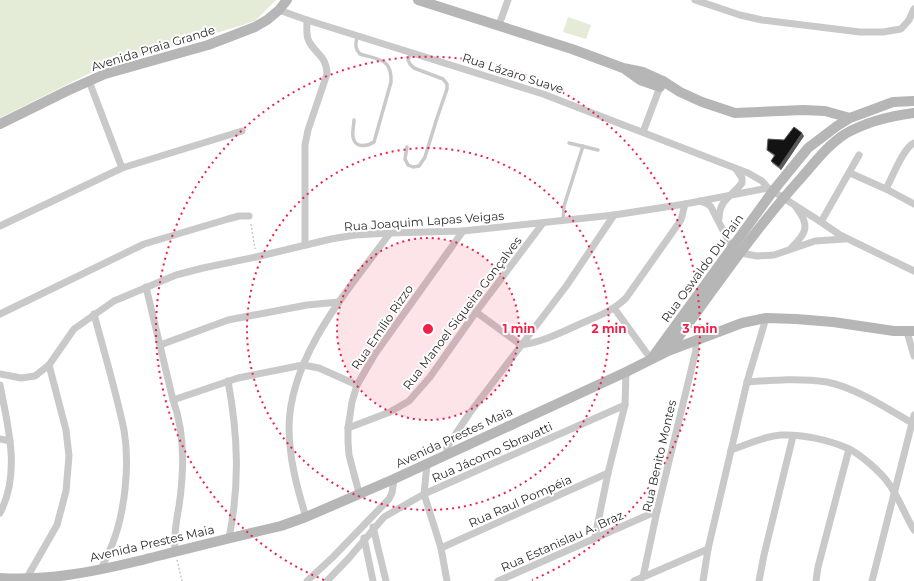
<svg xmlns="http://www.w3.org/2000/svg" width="914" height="581" font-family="Montserrat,sans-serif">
	<rect width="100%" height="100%" fill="#fff"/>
	<!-- green -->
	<g fill="#e4ebd7">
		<path d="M0,0H276L255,21L94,71L0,118Z"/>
		<path d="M568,17L591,25L586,39L563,32Z"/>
	</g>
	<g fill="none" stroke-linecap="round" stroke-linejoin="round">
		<!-- path -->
		<g stroke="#c9c9c9" stroke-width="1.5" stroke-dasharray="2 2" stroke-linecap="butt">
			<path d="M251,224L255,249"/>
			<path d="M177,560L182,581"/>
		</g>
		<!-- lane -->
		<g stroke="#c9c9c9" stroke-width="3.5">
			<path d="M354,120C354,125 352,132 353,137C355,148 366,147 374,142L391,82C392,58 379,60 360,54C354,48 356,43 357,36"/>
			<path d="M569,143L598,150"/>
			<path d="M407,147L405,159L408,165L413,167L419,166L425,157L437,118L447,89V84L443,79L414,68L410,64L408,60L411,52"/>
			<path d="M563,220L564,206L583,146"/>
		</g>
		<!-- street -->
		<g stroke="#c9c9c9" stroke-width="7">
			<path d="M695,0L740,15L762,20L860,32H883L901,29L909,20L914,9"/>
			<path d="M279,10L307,20L543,94L748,173L762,181L768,188L821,222L840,235L914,271"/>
			<path d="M499,25L508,0"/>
			<path d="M89,81L122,168"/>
			<path d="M643,132L660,87"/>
			<path d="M850,173L886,189L914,204"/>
			<path d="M886,189C892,178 903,148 914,143"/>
			<path d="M700,201L708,204L711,207L732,248L741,253L757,256L774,255L815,241L845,239"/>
			<path d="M719,219C719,200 731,197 742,183V178L736,169"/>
			<path d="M821,222L859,155"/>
			<path d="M0,226L122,168L242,131"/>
			<path d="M305,245V145L308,130L327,74C327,55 313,53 308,39C306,33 307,26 307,20"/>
			<path d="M792,247C807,233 810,225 796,207"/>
			<path d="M146,287L173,400C185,432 184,472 179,506C176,523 174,535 175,552"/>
			<path d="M614,308L651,359"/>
			<path d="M476,312L521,345"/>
			<path d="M0,314L144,244L228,219L239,216H249"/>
			<path d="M94,314C104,352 116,391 124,430C130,465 125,512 112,545C109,553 104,561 101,570"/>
			<path d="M907,332L914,356"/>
			<path d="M160,345L228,320L307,305L339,302"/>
			<path d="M521,345C542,342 560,333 580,324C596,317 613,311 626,298L681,220L685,204"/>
			<path d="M0,374L21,378L35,376L49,365L74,329L114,301L176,275L203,268L256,257L331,239L355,235L390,233L463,231L614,215L685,204L768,188"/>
			<path d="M228,381C238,435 240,484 229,538"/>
			<path d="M747,382C774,380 800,378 827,382C854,387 888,409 912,423"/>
			<path d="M0,385C8,427 21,473 0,513"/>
			<path d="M173,400L238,378L303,365L319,368L357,385"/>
			<path d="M348,428L390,412L409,401L430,377L476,312L543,223"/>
			<path d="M0,439L10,441"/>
			<path d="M731,450C747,445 764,436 781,435C801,434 829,440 847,448C859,453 882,473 889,484C899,498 905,515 914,530"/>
			<path d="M447,454V447L469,414L567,285L614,215"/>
			<path d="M427,464L424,494L441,548L447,581"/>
			<path d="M359,493L349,455L348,442V428L352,402L357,385L375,354L463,231"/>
			<path d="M306,517C297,488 289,458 289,427C290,355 349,289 390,233"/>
			<path d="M373,527L386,581"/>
			<path d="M595,537L608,473L625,405L626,372"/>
			<path d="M364,538L373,581"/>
			<path d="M441,548L608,473"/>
			<path d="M643,577L657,511L696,350L695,340"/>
			<path d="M25,581L57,525L66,491L69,456L66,430L49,365"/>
			<path d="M307,581L333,557L389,499L392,493L394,479"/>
			<path d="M327,581L349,558L384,517L424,494L625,405"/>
			<path d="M498,581L657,511"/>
			<path d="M634,581L708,549"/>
			<path d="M703,581L708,549L747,382L766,318"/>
			<path d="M759,581L764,555L793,436"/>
			<path d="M816,581L818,567L849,449"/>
			<path d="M872,581L914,415"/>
		</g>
		<!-- secondary -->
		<g stroke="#b6b6b6" stroke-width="10">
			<path d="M418,0L572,49L623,68L643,72L663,81L680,92L702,102L735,113L803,110L825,111L850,118"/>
			<path d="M626,70L640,80L660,87L663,81"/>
			<path d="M0,124L69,90L105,74L208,45L255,27L267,20L279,10L287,0"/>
			<path d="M669,350C712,292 753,231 802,177C815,162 828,145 845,134C866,122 890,116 914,113"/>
			<path d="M652,358L773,191L808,148L837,126L850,118L893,102L914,101"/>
			<path d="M0,578C46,581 93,572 138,561C186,549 233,537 281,526L306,517L394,479L626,372L668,351L742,323L766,318L796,319L833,322L894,331H914"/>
		</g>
	</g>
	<!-- wall -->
	<path fill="#898989" d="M804,136L781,170L773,164L771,161L774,156L769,152L767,150L784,140Z"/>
	<!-- shaded-wall -->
	<path fill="#5a5a5a" d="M802,133L804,136L781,170L779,167Z"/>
	<!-- building -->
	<path fill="#131313" stroke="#5a5a5a" d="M794,127L802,133L779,167L771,161L775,155L767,150L768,139L784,140Z"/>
	<!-- distance rings -->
	<circle cx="428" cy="329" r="91" fill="#f21f49" fill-opacity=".12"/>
	<g fill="none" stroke="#f21f49" stroke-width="2" stroke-dasharray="2 4">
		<circle cx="428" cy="329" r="91"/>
		<circle cx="428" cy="329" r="181"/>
		<path d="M324 580A272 272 0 1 1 532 580"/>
	</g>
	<g text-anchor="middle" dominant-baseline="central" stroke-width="4" stroke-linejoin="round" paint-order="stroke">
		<!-- street labels -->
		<g font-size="12" fill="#2c2c2c" stroke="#fff">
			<text transform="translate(153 48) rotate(-17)">Avenida Praia Grande</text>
			<text transform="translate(513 73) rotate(18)">Rua Lázaro Suave</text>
			<text transform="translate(424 221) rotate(-4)">Rua Joaquim Lapas Veigas</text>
			<text transform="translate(702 268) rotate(-54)">Rua Oswaldo Du Pain</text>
			<text transform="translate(462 313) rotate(-53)">Rua Manoel Siqueira Gonçalves</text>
			<text transform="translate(382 327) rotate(-56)">Rua Emílio Rizzo</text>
			<text transform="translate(454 437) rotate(-25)">Avenida Prestes Maia</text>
			<text transform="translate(492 452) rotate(-24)">Rua Jácomo Sbravatti</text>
			<text transform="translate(659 456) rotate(-77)">Rua Benito Montes</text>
			<text transform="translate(520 501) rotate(-24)">Rua Raul Pompéia</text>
			<text transform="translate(562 541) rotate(-24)">Rua Estanislau A. Braz</text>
			<text transform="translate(152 543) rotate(-13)">Avenida Prestes Maia</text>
		</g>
	</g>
	<circle cx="428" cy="329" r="6" fill="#f21f49" stroke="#fff" stroke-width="2"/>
	<g font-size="12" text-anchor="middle" font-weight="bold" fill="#f21f49" stroke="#fff" stroke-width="4" stroke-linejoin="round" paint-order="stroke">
		<text x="519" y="333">1 min</text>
		<text x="609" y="333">2 min</text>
		<text x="700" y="333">3 min</text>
	</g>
</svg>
